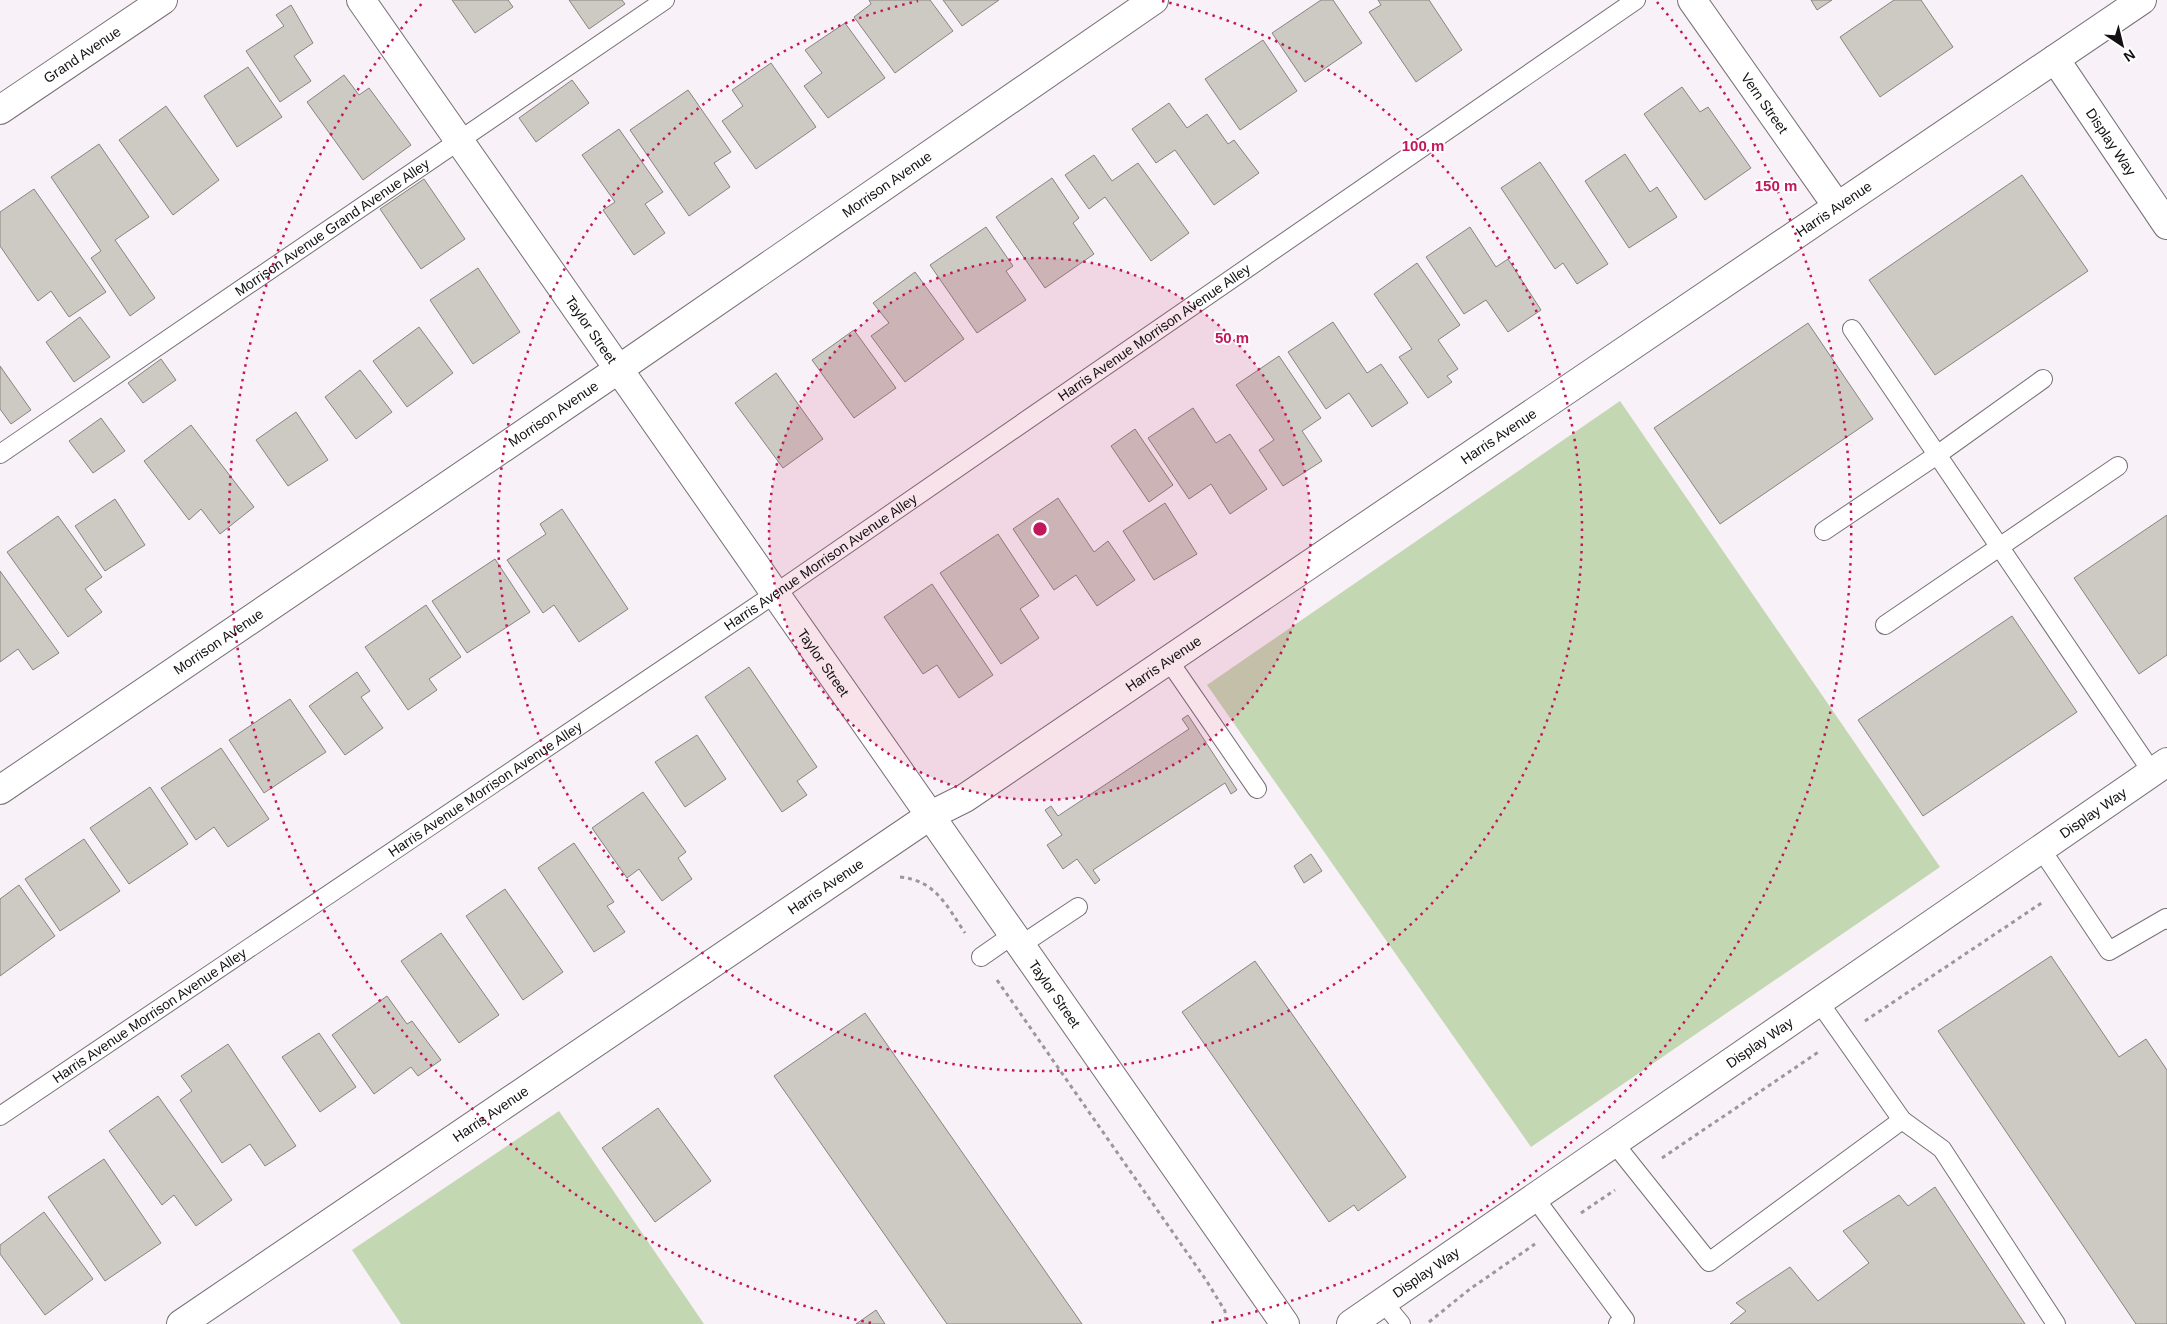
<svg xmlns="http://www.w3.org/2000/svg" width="2167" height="1324" font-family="Arial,sans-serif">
	<rect width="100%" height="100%" fill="#f8f1f7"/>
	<!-- green -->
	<g fill="#c3d7b3">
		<path d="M1620,401L1940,867L1531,1147L1207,685Z"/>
		<path d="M559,1111L704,1324H401L352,1250Z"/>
	</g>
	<!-- building -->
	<g fill="#cdc9c3" stroke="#89847f">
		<path d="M452,0H508L513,7L475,33Z"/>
		<path d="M569,0H622L625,4L589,29Z"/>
		<path d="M869,0H930L953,31L895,73L854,17L871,4Z"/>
		<path d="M943,0H999L962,26Z"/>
		<path d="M1321,0H1333L1362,43L1305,82L1272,33Z"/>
		<path d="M1378,0H1429L1462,50L1416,82L1369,12L1381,5Z"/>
		<path d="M1811,0H1832L1817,10Z"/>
		<path d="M1894,0H1921L1953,47L1880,97L1840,37Z"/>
		<path d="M291,5L313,43L294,56L311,81L280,102L246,51L284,26L276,15Z"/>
		<path d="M845,23L885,78L828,118L804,86L822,73L805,50Z"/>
		<path d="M1263,40L1297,91L1240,130L1205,79Z"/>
		<path d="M771,63L816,127L756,169L722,121L743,106L732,90Z"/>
		<path d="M248,67L282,117L237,147L204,96Z"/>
		<path d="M344,75L359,95L369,88L411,145L363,180L307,102Z"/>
		<path d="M572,80L589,103L536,142L519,118Z"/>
		<path d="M1682,87L1700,112L1708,107L1751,168L1705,200L1644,114Z"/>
		<path d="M688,90L731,152L714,163L730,187L689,216L630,130Z"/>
		<path d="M1169,103L1187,128L1207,114L1228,144L1234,140L1259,173L1214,205L1175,150L1156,163L1132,129Z"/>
		<path d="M166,106L219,180L173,215L119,140Z"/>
		<path d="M619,129L663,192L645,204L665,233L634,255L603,210L615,202L582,155Z"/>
		<path d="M99,144L149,217L115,240L155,298L130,316L91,258L101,251L51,177Z"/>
		<path d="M1625,154L1650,192L1657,187L1677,217L1629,248L1585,181Z"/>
		<path d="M1094,155L1112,181L1138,163L1189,233L1151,261L1105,197L1089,209L1065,175Z"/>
		<path d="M1540,162L1608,264L1577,284L1563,263L1555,269L1501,188Z"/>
		<path d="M2022,175L2088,271L1935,375L1869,280Z"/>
		<path d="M1052,178L1079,218L1073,223L1094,254L1045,288L996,217Z"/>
		<path d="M424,179L465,239L421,269L380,209Z"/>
		<path d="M34,189L106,292L69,317L51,291L38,301L0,246V212Z"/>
		<path d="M986,227L1013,266L1006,271L1026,300L977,333L930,265Z"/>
		<path d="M1470,227L1496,267L1508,259L1541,310L1508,332L1486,300L1464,314L1426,257Z"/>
		<path d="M1417,263L1460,325L1438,340L1458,369L1447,376L1452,382L1428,398L1399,357L1412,349L1374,294Z"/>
		<path d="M478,268L520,332L473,364L430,300Z"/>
		<path d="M915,272L964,339L905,382L871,336L889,323L873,303Z"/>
		<path d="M80,317L110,357L74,382L46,342Z"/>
		<path d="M1333,322L1367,373L1381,364L1408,403L1372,427L1349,393L1326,409L1288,352Z"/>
		<path d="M1808,323L1873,419L1720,524L1654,428Z"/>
		<path d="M419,327L453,373L407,407L373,361Z"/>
		<path d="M854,330L896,388L854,418L812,360Z"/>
		<path d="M1279,356L1321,418L1302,431L1322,461L1283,486L1259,450L1274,440L1236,385Z"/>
		<path d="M161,359L176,380L143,403L128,383Z"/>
		<path d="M0,366L31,410L11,424L0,409Z"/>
		<path d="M360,370L392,412L356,439L325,397Z"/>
		<path d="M776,373L823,439L783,468L735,403Z"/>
		<path d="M1193,408L1216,443L1230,434L1267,489L1230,514L1211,484L1189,499L1148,438Z"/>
		<path d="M296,412L328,460L288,486L256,440Z"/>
		<path d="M101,418L125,451L93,473L69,441Z"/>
		<path d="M191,425L254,507L220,534L201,509L189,520L144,461Z"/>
		<path d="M1135,429L1173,485L1149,502L1111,446Z"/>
		<path d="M1058,498L1094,552L1108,541L1135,580L1097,606L1076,575L1054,590L1013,529Z"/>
		<path d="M115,499L145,545L105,571L75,526Z"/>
		<path d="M1165,503L1197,554L1154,580L1123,531Z"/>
		<path d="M562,509L628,609L579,642L554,605L543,613L507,560L546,534L540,524Z"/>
		<path d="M2167,515V655L2139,674L2074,578Z"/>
		<path d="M58,516L102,577L85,589L102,612L68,637L7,552Z"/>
		<path d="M998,534L1039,596L1020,609L1039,638L1001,664L940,573Z"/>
		<path d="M495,559L530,612L467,653L432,601Z"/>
		<path d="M0,571L59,653L33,670L18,649L0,662Z"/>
		<path d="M932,584L993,675L959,698L937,665L923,674L884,617Z"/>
		<path d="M426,605L461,657L429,679L437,690L408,710L365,647Z"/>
		<path d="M2012,616L2077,712L1923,816L1858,720Z"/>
		<path d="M749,667L817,767L797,781L807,795L782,812L705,697Z"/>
		<path d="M357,672L370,691L361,697L383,728L345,755L309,706Z"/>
		<path d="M290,699L326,752L264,793L229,740Z"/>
		<path d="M1188,715L1237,790L1231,794L1225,783L1093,870L1100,880L1095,884L1077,859L1063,869L1047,845L1062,835L1045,810L1051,806L1058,816L1189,729L1182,719Z"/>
		<path d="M697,735L726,779L685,807L655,762Z"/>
		<path d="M221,748L269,819L228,847L214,827L196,840L161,788Z"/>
		<path d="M150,787L188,844L129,884L90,828Z"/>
		<path d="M643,792L686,852L678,858L692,879L662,901L639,869L627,878L592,828Z"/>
		<path d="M84,839L120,891L60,931L25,879Z"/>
		<path d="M574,843L614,902L607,906L625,932L594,952L538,868Z"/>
		<path d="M1311,854L1322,871L1304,883L1294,866Z"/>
		<path d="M19,885L55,936L0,976V899Z"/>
		<path d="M505,889L563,972L523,1000L466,916Z"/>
		<path d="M441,933L499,1015L459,1043L401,961Z"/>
		<path d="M2051,956L2119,1057L2146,1039L2167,1070V1324H2136L1938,1031Z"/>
		<path d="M1255,961L1406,1177L1358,1211L1354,1205L1329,1222L1182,1012Z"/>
		<path d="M387,996L407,1024L412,1021L441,1060L418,1076L411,1067L374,1094L332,1035Z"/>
		<path d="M865,1013L1082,1324H947L774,1076Z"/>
		<path d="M319,1033L356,1087L320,1112L282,1057Z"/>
		<path d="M228,1044L296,1146L265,1166L250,1144L222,1163L180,1100L192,1091L181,1076Z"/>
		<path d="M158,1096L232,1200L196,1226L174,1195L162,1205L109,1131Z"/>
		<path d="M658,1108L711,1181L655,1222L602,1148Z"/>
		<path d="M104,1159L161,1243L105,1281L48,1197Z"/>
		<path d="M1935,1187L2025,1324H1730L1746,1311L1736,1303L1790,1267L1818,1301L1869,1263L1843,1231L1899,1195L1908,1206Z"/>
		<path d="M44,1212L93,1279L45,1315L0,1254V1245Z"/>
		<path d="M876,1310L885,1324H856Z"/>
	</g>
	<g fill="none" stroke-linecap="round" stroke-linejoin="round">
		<!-- lane casing -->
		<g stroke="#777176" stroke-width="20">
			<g id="lane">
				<path d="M1852,329L2152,772"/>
				<path id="s1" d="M0,454L665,0"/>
				<path d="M1824,531L1937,455L2043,379"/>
				<path d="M1885,625L2118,466"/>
				<path d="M1169,661L1257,789"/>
				<path d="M2041,849L2109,951L2166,918L2167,920"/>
				<path d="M1021,945L1078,907"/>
				<path d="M981,957L1014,934"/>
				<path d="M1819,1002L1902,1120L1942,1149L2056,1324"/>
				<path id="s2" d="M0,1116L776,593L1636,0"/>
				<path d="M1614,1143L1709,1262L1902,1120"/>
				<path d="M1534,1197L1625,1320L1618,1324"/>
				<path d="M1383,1302L1401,1324"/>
			</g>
		</g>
		<!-- street casing -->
		<g stroke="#777176" stroke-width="30">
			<g id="street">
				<path id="s3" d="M361,0L1285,1324"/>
				<path id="s4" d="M1692,0L1837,206"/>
				<path id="s5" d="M2055,59L2167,225"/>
				<path id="s6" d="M0,790L619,369L1154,0"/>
				<path id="s7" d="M181,1324L931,815L965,798L2142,0"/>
				<path id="s8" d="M1351,1324L2167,762"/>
			</g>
		</g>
		<!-- secondary casing -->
		<g stroke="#777176" stroke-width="30">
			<g id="secondary">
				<path id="s9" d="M0,110L163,0"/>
			</g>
		</g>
		<!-- path -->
		<g stroke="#9c979b" stroke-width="3" stroke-dasharray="4 4" stroke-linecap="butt">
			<path d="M900,877C935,880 947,906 965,933"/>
			<path d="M997,980L1206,1280L1225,1311L1226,1324"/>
			<path d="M1865,1021L2043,902"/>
			<path d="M1662,1158L1820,1051"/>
			<path d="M1581,1213L1615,1190"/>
			<path d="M1429,1322L1470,1289L1535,1244"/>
		</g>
		<!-- lane -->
		<use href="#lane" stroke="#fff" stroke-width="18"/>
		<!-- street -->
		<use href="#street" stroke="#fff" stroke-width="28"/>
		<!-- secondary -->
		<use href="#secondary" stroke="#fff" stroke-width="28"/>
	</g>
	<!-- distance rings -->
	<circle cx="1040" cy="529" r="271" fill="#c2185b" fill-opacity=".12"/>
	<g fill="none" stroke="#c2185b" stroke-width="2.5" stroke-dasharray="2.5 5">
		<circle cx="1040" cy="529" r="271"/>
		<path d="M1162 1A542 542 0 1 1 918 1"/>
		<path d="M871 1323A812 812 0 0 1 423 2M1657 2A812 812 0 0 1 1209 1323"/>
	</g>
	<g text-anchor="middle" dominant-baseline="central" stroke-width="4" stroke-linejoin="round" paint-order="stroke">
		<!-- street labels -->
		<g font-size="14" fill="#121012" stroke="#fff">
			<text stroke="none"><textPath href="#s9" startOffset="99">Grand Avenue</textPath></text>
			<text stroke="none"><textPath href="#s4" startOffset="126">Vern Street</textPath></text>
			<text stroke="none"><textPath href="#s5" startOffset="100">Display Way</textPath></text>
			<text stroke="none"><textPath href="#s6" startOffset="1074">Morrison Avenue</textPath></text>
			<text stroke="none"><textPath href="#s7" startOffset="1994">Harris Avenue</textPath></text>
			<text stroke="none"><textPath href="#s1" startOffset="402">Morrison Avenue Grand Avenue Alley</textPath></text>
			<text stroke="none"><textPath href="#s3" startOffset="402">Taylor Street</textPath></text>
			<text stroke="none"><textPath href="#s2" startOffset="1395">Harris Avenue Morrison Avenue Alley</textPath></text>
			<text stroke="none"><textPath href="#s6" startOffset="669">Morrison Avenue</textPath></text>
			<text stroke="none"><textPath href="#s7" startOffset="1589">Harris Avenue</textPath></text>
			<text stroke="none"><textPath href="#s2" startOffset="990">Harris Avenue Morrison Avenue Alley</textPath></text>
			<text stroke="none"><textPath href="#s6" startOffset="264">Morrison Avenue</textPath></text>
			<text stroke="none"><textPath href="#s3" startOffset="808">Taylor Street</textPath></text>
			<text stroke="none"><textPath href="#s7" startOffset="1184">Harris Avenue</textPath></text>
			<text stroke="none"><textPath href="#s2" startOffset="585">Harris Avenue Morrison Avenue Alley</textPath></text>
			<text stroke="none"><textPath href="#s8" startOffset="901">Display Way</textPath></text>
			<text stroke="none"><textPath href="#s7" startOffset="779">Harris Avenue</textPath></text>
			<text stroke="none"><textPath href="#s3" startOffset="1212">Taylor Street</textPath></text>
			<text stroke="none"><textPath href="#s2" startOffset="180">Harris Avenue Morrison Avenue Alley</textPath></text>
			<text stroke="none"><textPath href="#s8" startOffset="496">Display Way</textPath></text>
			<text stroke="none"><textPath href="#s7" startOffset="374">Harris Avenue</textPath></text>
			<text stroke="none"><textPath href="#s8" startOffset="91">Display Way</textPath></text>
		</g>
	</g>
	<circle cx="1040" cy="529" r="8" fill="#c2185b" stroke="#fff" stroke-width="2.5"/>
	<g font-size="15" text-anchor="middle" font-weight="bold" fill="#c2185b" stroke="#fff" stroke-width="4" stroke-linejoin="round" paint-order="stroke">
		<text x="1423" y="151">100 m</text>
		<text x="1776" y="191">150 m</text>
		<text x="1232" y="343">50 m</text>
	</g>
	<!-- north arrow -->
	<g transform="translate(2122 45) rotate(145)" stroke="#ffffff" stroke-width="4" paint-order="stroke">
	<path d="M0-4L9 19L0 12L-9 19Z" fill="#121012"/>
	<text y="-8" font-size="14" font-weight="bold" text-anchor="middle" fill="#121012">N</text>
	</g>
</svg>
